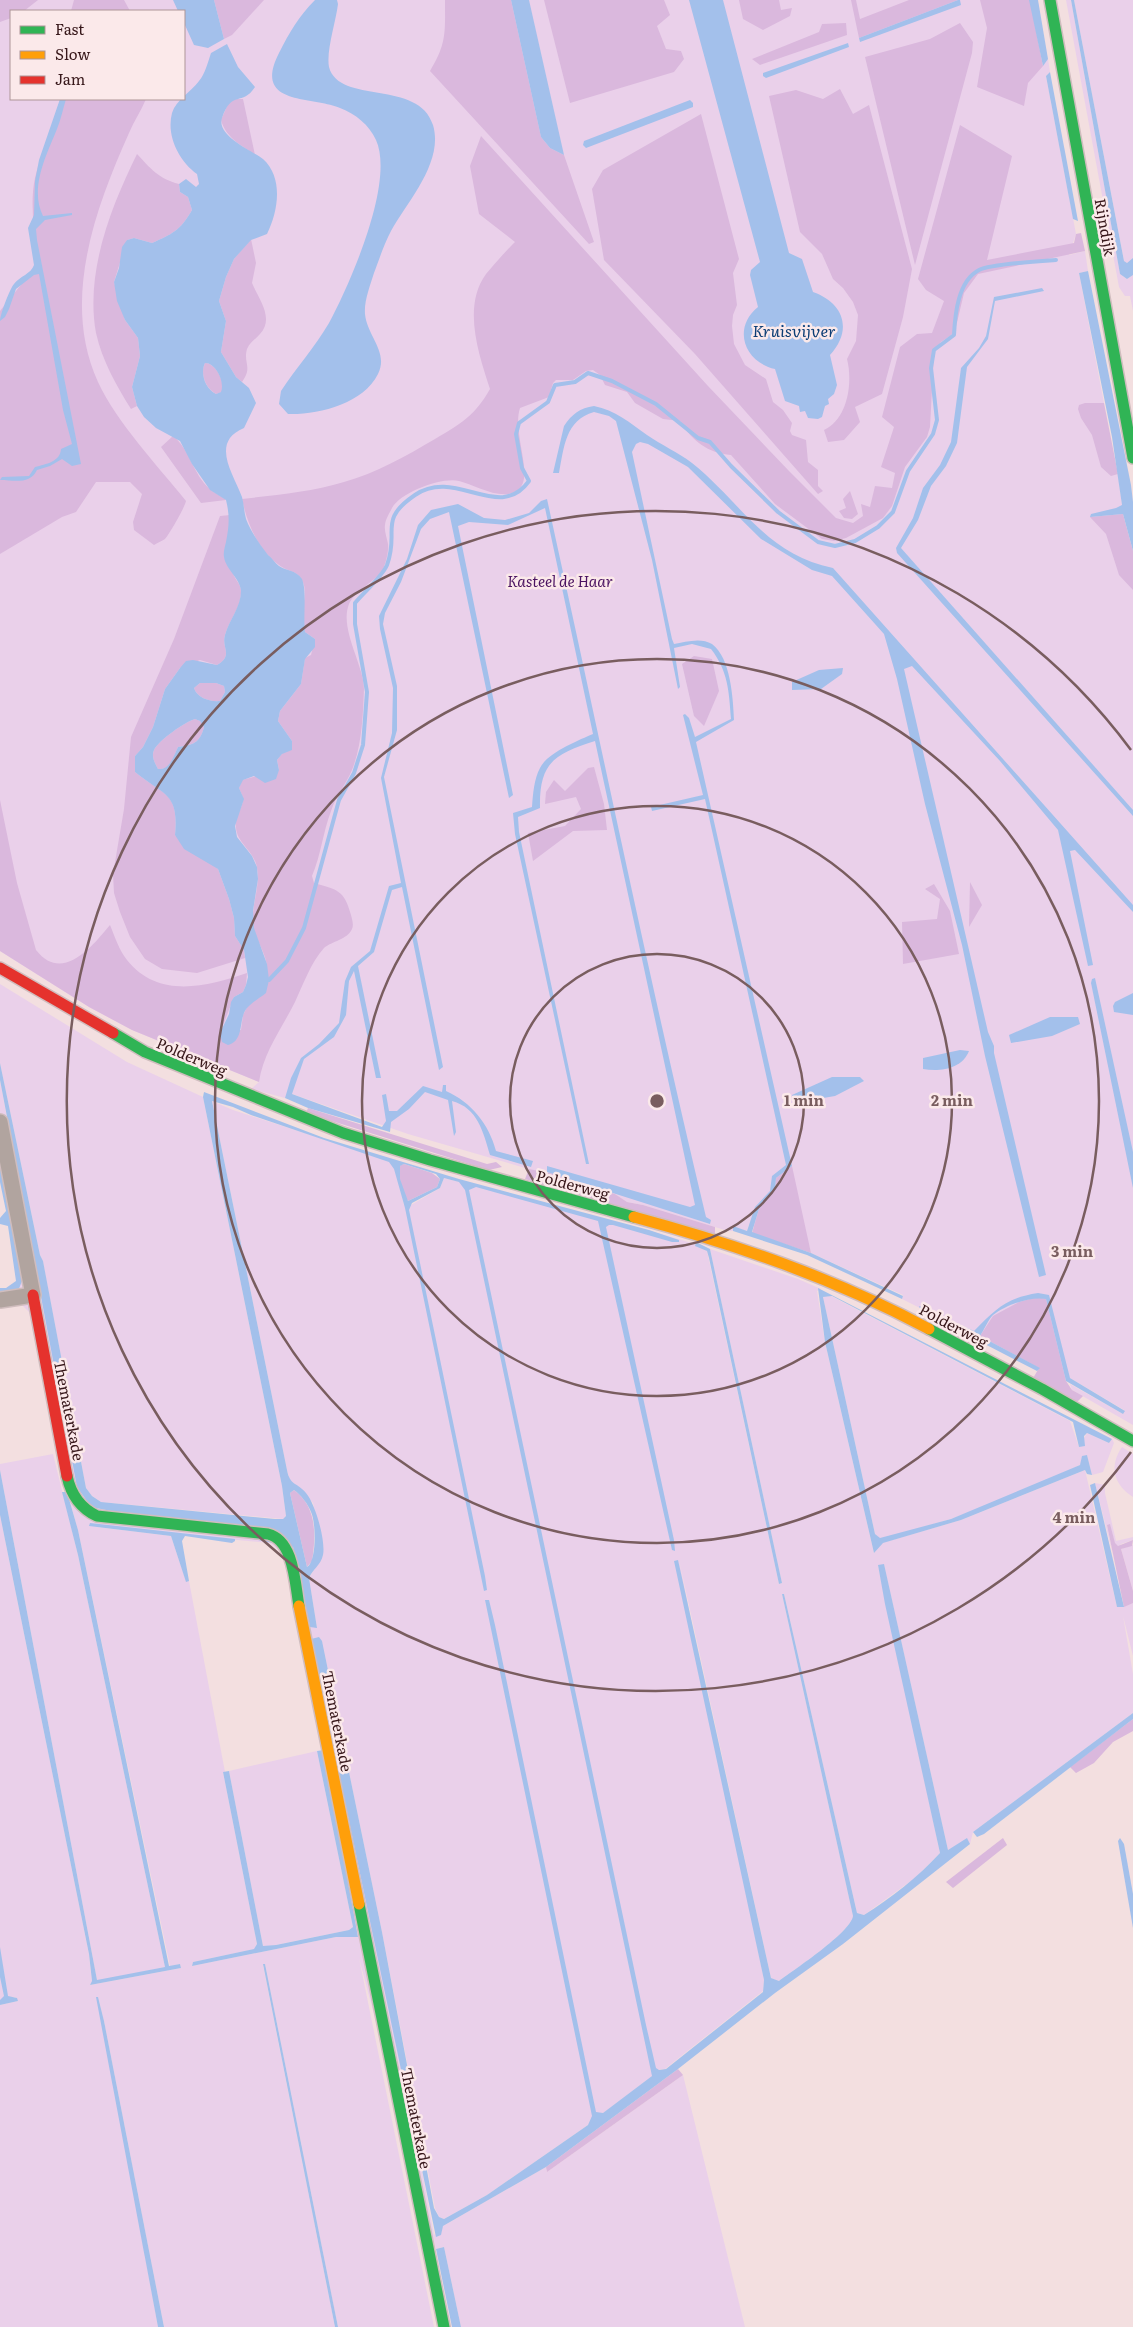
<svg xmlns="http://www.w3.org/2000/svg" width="1133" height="2327" font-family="Literata,serif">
	<rect width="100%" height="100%" fill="#f3dfe0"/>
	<!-- green -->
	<g fill="#ead0ea" fill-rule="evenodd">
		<path d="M0,0H1023L1036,73L1048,59L1050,72L1046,76L1076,234L1069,255L1085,251L1088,271L1079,273L1104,403H1098L1112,475L1118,474L1133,590V1425L1072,1390L1070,1384L1123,1414L1124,1410L1070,1378L920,1308L902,1299L903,1295L811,1253L809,1245L749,1225L747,1231L733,1227V1231H728L643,1205L627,1202L615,1194L408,1134L292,1094L285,1098L251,1089L259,1082L132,1030L89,1007L0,951ZM11,11H184V99H11Z"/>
		<path d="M1066,0H1071L1120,274L1127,279L1133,275V311L1130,296H1125L1119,287Z"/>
		<path d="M1074,0H1133V258L1127,263L1124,261Z"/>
		<path d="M0,984L127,1062L203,1097L282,1486L286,1516L283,1519L101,1502L92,1496L86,1488L43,1262L40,1255L0,1063Z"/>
		<path d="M0,1080L23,1206L83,1500L275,1531L317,1628L309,1578L323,1555V1547L313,1503L297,1486L290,1481L287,1470L212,1101L233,1110L394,1162L404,1205H411L440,1188L444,1178L661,1234L695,1244L707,1251L779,1584L782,1583L710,1249L798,1279L821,1289L817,1291L825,1342L874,1553L882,1543L961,1520L1085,1470L1117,1607L1133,1603V1656L1123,1616L1133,1674V1713L973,1832L970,1844L967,1839L948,1850L884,1565H878L940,1853L915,1878L864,1915L857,1913L784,1594H782L853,1916C850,1933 795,1969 779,1981L771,1978L679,1560L764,1980L763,1991L665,2069L657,2070L651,2077L588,2125L487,2195L444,2219L439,2217L435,2208L382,1932L322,1641L434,2235L443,2226L546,2167L547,2172L683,2075L745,2327H461L444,2247L436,2249L359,1958L434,2327H338L265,1964L263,1965L335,2327H164L104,2021L98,1997L158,2327H0V2005L18,2001L15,1997L0,2000V1515L89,1954L92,1982L90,1985L181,1968L180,1964L170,1966L78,1530L62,1474L29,1312L21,1304L18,1291L0,1161ZM89,1526L270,1543L283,1554L358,1937H336L192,1966L193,1962L255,1949L257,1944L223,1772H225L189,1581H186L171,1536Z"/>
		<path d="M831,1296L1070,1421L1079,1447L1087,1433L1109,1443L1112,1439L1114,1443L1103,1472L1092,1475L1087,1455L1080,1465L1021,1492L951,1519L880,1539L875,1534L823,1297Z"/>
		<path d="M1122,1447L1133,1454V1497C1113,1484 1109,1466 1122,1447Z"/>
		<path d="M53,1454L78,1555L165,1967L99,1981L97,1980L0,1470V1464Z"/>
		<path d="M1095,1483L1105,1485V1493L1116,1541L1133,1537V1540L1121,1544L1119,1547L1115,1544L1110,1525H1107L1113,1555Z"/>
		<path d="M1133,1545V1591L1121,1549Z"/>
		<path d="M317,1751L353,1927L349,1930L266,1947L263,1946L229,1771Z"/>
	</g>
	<!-- forest -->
	<g fill="#dab8dd">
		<path d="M0,0H38L24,11H11V18L0,22Z"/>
		<path d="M74,0H124L130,11H71Z"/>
		<path d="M214,0H264L232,35L224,39Z"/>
		<path d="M445,0H511L541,137L550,148L564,155L594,242L589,244L430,71C447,43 445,32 445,0Z"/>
		<path d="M544,0H664L670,15L657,26L666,49L681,51L684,59L674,72L570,103Z"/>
		<path d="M739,0H779L781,10L792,8L790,16L763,30L743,19Z"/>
		<path d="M851,0H856L860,19L909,0H958L859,38Z"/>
		<path d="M980,0H1030L1043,66L1028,83L1024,106L977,87L987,28Z"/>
		<path d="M846,23L847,35L760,65L752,59L819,32L822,24Z"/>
		<path d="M960,23L973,42L972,53L915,265L865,57L930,39Z"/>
		<path d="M840,89L853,114L869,105L912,269L903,317L882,394L855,407L860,422L844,440L828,442L824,430C848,419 853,382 847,359L856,341L858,315L853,302L843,288L833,279L822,254L800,232L769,96L796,90L823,99Z"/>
		<path d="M64,99H146C141,111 134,121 129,133C95,209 61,301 98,382C117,423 158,466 186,501C185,507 169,535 165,539C162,541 157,543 154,545L134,530L133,522L142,494L130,482H96L76,512L62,517L0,554V311L36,266C36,238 29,205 35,178C41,150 58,126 64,99Z"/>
		<path d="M234,99H243L255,155C241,145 226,138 221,120L228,104Z"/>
		<path d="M701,114L739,259L733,273L737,305L733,315L732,326L734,344L745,365L766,379L773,402L783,410L792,423L790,431L792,435L806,440L808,462L818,470V486L823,491L818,494L695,354L604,260L592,189L603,170Z"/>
		<path d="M960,125L1012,156L987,260L1074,243L1076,234L1081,233L1085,251L978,274L964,293L955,331L950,336L941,342L934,352L930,427L927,437L905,467L892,506L883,518L846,538L834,541L822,539L775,504L731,455C708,453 692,441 680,421L663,419L635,403L627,392L605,385L600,375L593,370L586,371L573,380H556L553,383L549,397L520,408C512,432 533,474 520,488C505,504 476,485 459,481C442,477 401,492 392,508C390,512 385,520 385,525C384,531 387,538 388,544C389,550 386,563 383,569C378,580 355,590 349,604C339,629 364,665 364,689C363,715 362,745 352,770C346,784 336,796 331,811C323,832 321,855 312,876L314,883C337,890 344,889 351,915C352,919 354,925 352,929C347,940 332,941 324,948C311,962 303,985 295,1002C282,1028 263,1053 259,1082L132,1030L89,1007L0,951V800L17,883L36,950C62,983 91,948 110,925C115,937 119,950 127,960C158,999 206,987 247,973L246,985L243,992L234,997L220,1033L241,1030L243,1015L267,969C267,954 257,943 254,929C249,909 261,888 257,868C255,852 237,843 236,828C234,817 243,808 243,799C243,796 240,791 239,788L242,780L279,770L277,760L292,741L278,721L280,711L301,684L305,658L311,655L315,639L305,632C304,626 303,619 303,613C303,603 307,592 303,582C298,570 288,572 279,565C258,550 247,523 242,499C276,495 311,492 344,482C376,473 406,456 435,439C460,424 475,416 490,389C479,355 462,307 486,274C495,263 505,252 515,242L479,214L470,166L481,136L708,386L789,471L836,518L853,523L863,516L861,504L870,507L875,486L892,488L895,473L881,467L894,427L882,417L900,347L917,334L932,333L944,301L926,290L918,279Z"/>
		<path d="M137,154C150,168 159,179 179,184L180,192L188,197L192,210C180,231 172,234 152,243L134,238L127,240L114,282L125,320L138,338L140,356L132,387L137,406L131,409C116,385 102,360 96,333C85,272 111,207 137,154Z"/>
		<path d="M251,239L256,263L252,283C258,298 275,318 260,334C256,339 250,342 247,349C243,363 253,367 242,382L236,377L221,352L226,321L219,301L226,277L234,259Z"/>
		<path d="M205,363C216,363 225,382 222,392L216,394C205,388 200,373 205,363Z"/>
		<path d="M1085,403H1104L1118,474L1111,476L1101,467L1092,435L1081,418L1078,409L1079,405Z"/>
		<path d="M173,436C190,449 193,475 210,489C215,494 221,495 226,500L201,503L161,447Z"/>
		<path d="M850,491L858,514L852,519L844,518L839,511L846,508L843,499Z"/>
		<path d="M1123,514L1133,551V590L1119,575L1106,534L1090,517Z"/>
		<path d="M230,515C230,529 230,560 233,573C235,580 241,584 241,591C242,606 229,620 225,635C221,648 234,655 217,665L200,660L180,668L165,689L153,727L143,747L135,756V772C164,796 179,791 175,835L218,869L229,899L234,918L235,936L244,950L245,958L197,973L162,969L145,959L130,937L120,912L114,893L113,874L124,809L131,737L174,639L220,516Z"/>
		<path d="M694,656L712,659L719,691L704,726L694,716L682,664Z"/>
		<path d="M200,683H216L224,686L225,692L220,701C210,702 197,698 194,688Z"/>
		<path d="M195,719L200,721L204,727C200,743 193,745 178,747C173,757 171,770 158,769C155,763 151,757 154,750C159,740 185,722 195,719Z"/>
		<path d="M594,767L604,804L607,830L573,831L533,861L528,833L565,826L581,809L576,797L545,804L546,792L554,780L565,791L588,768Z"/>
		<path d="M970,882L982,905L969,927Z"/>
		<path d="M934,884L950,911L959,954L903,964L902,922L937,919L940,899L925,889Z"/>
		<path d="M308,1108L487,1164L496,1162L502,1167L489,1170L306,1113Z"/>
		<path d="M404,1164L432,1173L440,1179L437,1187L408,1201C402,1192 398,1177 399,1166Z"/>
		<path d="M792,1166L811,1253L752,1233L759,1209L775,1190L776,1178Z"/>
		<path d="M529,1169L554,1174L615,1194L627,1202L643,1205L715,1227V1236L525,1179Z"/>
		<path d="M1037,1297L1046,1299L1066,1381L1072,1390L1083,1396L1076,1403L1032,1380L1039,1368L980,1336L993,1316L1019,1302Z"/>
		<path d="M294,1490C317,1507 316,1535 312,1561L307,1567L290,1493Z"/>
		<path d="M1110,1524L1115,1543L1118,1546L1133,1540L1132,1546L1121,1549L1133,1591V1603L1124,1607L1107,1525Z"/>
		<path d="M1133,1719V1731L1113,1742L1094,1763L1076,1773L1070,1767Z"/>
		<path d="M1003,1838L1007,1845L953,1888L946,1882Z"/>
		<path d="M678,2069L683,2075L547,2172L546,2167Z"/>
	</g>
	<!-- water -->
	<g fill="#a3c0eb" fill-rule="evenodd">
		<path d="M173,0H214L224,39L208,48L194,45L184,23V11H178Z"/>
		<path d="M315,0H337L338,4C336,21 326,51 329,67C339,105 419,79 433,125C444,162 408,201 391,231C384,244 379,260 374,273C370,286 364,301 365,314C367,336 389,352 378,374C363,404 318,415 288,414L279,404L281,391C296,368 315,347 329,323C350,284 395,182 376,140C369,125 356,114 340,108C311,96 252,106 279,53C289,33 299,16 315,0Z"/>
		<path d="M511,0H529L564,155L550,148L541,137Z"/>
		<path d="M689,0H723L789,253L802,259L813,292C844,303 853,330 830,355L837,385L834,394L828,399L829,404L825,406L822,417L818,419L808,418L805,411L800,412L799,406L785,401L775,369C744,362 732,328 758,307L750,275L751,270L760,262Z"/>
		<path d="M958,0H960L961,5L860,42L859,38Z"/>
		<path d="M1029,0H1038L1048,59L1043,66Z"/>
		<path d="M1071,0H1074L1124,261L1127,263L1133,258V275L1127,279L1120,274Z"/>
		<path d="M848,43L849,47L766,78L763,76V73Z"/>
		<path d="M227,44L238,67L255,87C242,107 232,89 222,118C216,136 253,151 263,159C284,178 278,212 267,234L251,240L234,259L226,277L219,301L226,321L221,352L236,377L249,388L256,403L244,428C210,442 233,473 242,497C244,504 244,512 246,519C251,532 260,545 268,555C272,558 275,563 279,566C287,571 296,570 302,579C307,590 303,618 305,632L315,639V647L305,659L301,684L280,711L278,721L292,741V750L282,754L277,760L279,770L276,779L265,783L254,776L243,780L239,788L244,799L235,826L237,837L252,856L257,867L258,879L253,911L254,928L267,964L269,980L266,993C260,998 252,1002 247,1008C238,1018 245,1041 228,1045L222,1042L220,1033L229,1014L231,1002L234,997L243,992L246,985L248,977L244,950L235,936L234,918L229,899L218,869L184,849L175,835C179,792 164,796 135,772V756L143,747L153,727L165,689L180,668L186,661L193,660L217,665C234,655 221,648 225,635C229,620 241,607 241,591C240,578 226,570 224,557C223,553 225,546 226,542C229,526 230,516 226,500L210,490L192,464L180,441L156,428L144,417L137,406L132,387L140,356L138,338L125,320L117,301L114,282L119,268L122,247L127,240L134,238L152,243C172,234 180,231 192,210L188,197L180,192L179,184L186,179L196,187L199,184L197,174C179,161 166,136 172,113C176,100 191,92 199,81C205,74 208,62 211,53ZM205,363C216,363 225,382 221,392L216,394C205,389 200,373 205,363ZM200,683H216L224,686L225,692L220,701C210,702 197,698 194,688ZM195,719L200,721L204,727C200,743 193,745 178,747C173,757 170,770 158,769C155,763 151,757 154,750C159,740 185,722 195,719Z"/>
		<path d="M1050,72L1078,221L1073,219L1046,76Z"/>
		<path d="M60,99H66C63,109 61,119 57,129C47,154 29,188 43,216L72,213V215L45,220L36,229L37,240L81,464L72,466L62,459L50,466L37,470C30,485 14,480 0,480L2,477L29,476L35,467C46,464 60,462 61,449L72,444L63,410L39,274L34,275L16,289L9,309L5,317L0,321C0,315 10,288 14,284C20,276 31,274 34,265L28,228L34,215L35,181L39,160Z"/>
		<path d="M690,100L693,103V107L586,148L583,145L584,141Z"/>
		<path d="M1088,271L1131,485L1133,502V551L1123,514L1090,517L1091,514L1116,508L1122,505L1112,437L1079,273Z"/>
		<path d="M1042,288L1044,291L995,301L988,339L967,367L957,443L946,466L931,486L918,520L901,548L1133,810V816L897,553L896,548L913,518L923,488L940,465L951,442L961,368L979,348L986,336L994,297Z"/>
		<path d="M594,406C615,410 630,423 647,435C661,445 678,452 692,463C741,502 765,554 833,568L1133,905V912L1075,850L1070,851L1093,965L1088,966L1058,830L1000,761L912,666L904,669L988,1032L994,1046V1053L1046,1275L1039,1277L985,1056L962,945L925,804L897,679L884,634L832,576L812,570L761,539L688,467L648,444L640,442L636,444L632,452L672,639L674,644C685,642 701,637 712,644C731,658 733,699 734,720L696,742L792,1166L776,1178L775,1190L759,1209L752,1232L811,1253L903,1296L902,1299L807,1255L733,1231V1226L747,1231L755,1207L770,1191L772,1176L786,1165L705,799L652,811L651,807L703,795L683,715L685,714L689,718L695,737L731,719C729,691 728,671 711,649L692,644L674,648L680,687L678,689L652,560L616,421L609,416L594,412C565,420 564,448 559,473H553L564,426C572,414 580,408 594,406Z"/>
		<path d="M547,499C600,739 649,979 706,1217L711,1220L710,1224L547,1172V1166L690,1207L695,1205L595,741C554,754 539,763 540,808L518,817L519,832L589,1164H586L515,834L513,813L532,807C533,794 534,779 540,768C547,753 579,740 593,734L545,508L508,525L469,522L458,526L513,795L509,798L449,512L430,519L421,529L401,582L385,613L383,624L397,686V730L384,777L443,1067L439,1070L402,887L392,890L374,952L358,966L381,1078H376L354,971L349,981L346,1015L334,1037L304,1059L292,1094L382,1127L386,1121L382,1095L386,1094L389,1111H397L423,1086L442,1092L443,1085H446V1091C471,1102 489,1124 496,1151L533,1161L531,1167L490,1155C483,1132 478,1108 452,1101L456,1132L454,1136L448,1100L425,1092L409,1109L391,1122L390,1132L308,1108L285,1098L291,1078L301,1058L319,1044L339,1023L345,981L351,967L370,951L389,886L401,883L381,778L392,733L393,688L380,629L379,616L407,559L418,525L431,510L458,504L484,518L505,520L529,513L541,501Z"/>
		<path d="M843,668L842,674L821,689L792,690V682L819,670Z"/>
		<path d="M1095,978L1133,1152V1188L1091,983L1092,979Z"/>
		<path d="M1133,993V1015L1114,1012L1113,1006L1115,1002Z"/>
		<path d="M1050,1017H1078L1080,1024L1052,1036L1011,1043L1009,1035Z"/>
		<path d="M960,1050L969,1051C962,1069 940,1072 923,1069V1058Z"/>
		<path d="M0,1063L40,1255L43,1261L86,1488L92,1496L101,1502L275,1519H283L286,1516L282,1486L203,1097L204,1092L324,1138L459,1179L649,1230L679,1240V1242H672L613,1225H609L606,1227L674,1540L675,1551L672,1550L598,1221L476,1187L469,1190L646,2025L656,2068L659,2070L666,2069L763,1992L764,1980L674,1561L678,1560L771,1978L779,1981C795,1969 850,1933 853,1916L782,1594H784L857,1913L864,1915C891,1898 918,1877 940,1853L885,1604L878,1565L884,1564L948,1850L967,1838L970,1844L843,1944L775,1993L678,2069L546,2167L443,2226L441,2235L436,2237L311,1639L319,1637L322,1641L382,1932L434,2208L439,2217L444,2219L487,2195L588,2125L592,2116L485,1600H489L495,1625L596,2112L603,2113L652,2076L465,1190L459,1182L444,1178L440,1188L412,1203L409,1210L485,1576L487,1590L484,1591L405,1208L394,1169L389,1162L383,1160L251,1115L233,1107L212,1101L287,1470C290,1486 297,1482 306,1493C315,1503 326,1541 323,1555C321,1565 312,1570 309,1578L317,1628L310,1627L293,1547L91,1507L77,1487L0,1080ZM404,1164L436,1174L440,1179L437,1187L408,1201L400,1179V1166ZM294,1490C301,1495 308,1504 311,1512C316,1522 317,1561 307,1567L290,1493Z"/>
		<path d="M832,1077H860L864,1081L835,1096L794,1103L792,1095Z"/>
		<path d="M0,1162L24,1276L18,1291L0,1294V1288H6L16,1281L8,1226L0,1224V1218L6,1211L0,1182Z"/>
		<path d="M696,1242L710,1249L782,1583L779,1584L709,1258L707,1251L695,1246Z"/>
		<path d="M818,1288L1112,1439L1109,1443L1087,1433L1084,1436L1085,1446L1079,1447L1073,1422L832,1296L823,1297L875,1534L880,1538L951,1519L1080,1465L1082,1456L1087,1455L1092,1475L1087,1474L1085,1470L961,1520L883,1543L874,1553L825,1342Z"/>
		<path d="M1038,1293L1049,1295L1070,1378L1125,1411L1123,1414L1066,1381L1046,1299C1030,1296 1006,1305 993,1315C988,1320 984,1330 980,1336L1040,1368L1037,1371L921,1311L919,1306L974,1331C996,1309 1006,1298 1038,1293Z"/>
		<path d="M0,1470L97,1980L165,1967L78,1555L62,1492H67L78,1530L169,1966L180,1964L181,1968L90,1985L92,1981L89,1954L0,1515Z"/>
		<path d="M1095,1483L1124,1607H1117L1090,1485Z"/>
		<path d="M90,1523L235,1539V1541L232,1543L185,1536L182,1541L189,1581L186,1582L171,1536L89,1526Z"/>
		<path d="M1133,1713V1719L984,1834L977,1837L973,1832Z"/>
		<path d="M324,1750L358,1937H336L192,1966L193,1962L254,1949L257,1944L223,1772L229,1771L263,1946L276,1945L349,1930L353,1927L317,1751Z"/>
		<path d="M1120,1838L1124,1844L1133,1894V1928L1118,1841Z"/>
		<path d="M0,1947L8,1996L17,1998L18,2001L0,2005V2000L4,1996L0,1977Z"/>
		<path d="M263,1964H265L338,2327H335Z"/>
		<path d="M96,1997H98L104,2021L164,2327H158Z"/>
		<path d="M444,2247L461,2327H452L436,2249Z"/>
	</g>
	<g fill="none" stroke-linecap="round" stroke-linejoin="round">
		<!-- stream -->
		<path stroke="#a3c0eb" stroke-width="4" d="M269,980L287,961L304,928L339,800L354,773L363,745L367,692L355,624V603C364,592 382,577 387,565C400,530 377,521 415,495C456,467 499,523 529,481L522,468L516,434L519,423L548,402L555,385L575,382L588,373L612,381L656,404L698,438L710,442L731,466L778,512L818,542L835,546L855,541L878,527L893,512L908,471L933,434L937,420L931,368L934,350L954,335C955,314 958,281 979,270C990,264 1041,261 1056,260"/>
		<!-- street casing -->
		<g stroke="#d0bdbe" stroke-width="18">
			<path id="street" d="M0,1122L33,1295L0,1300"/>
		</g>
		<!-- fast casing -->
		<g stroke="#d0bdbe" stroke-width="14">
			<g id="fast">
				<path d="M1050,0L1133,458"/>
				<path d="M113,1033L145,1052L343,1133L430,1160L634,1217"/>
				<path d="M929,1329L1042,1389L1133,1441"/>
				<path d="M67,1476C71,1495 80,1508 97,1516L268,1534C294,1540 295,1584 299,1606"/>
				<path d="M359,1904L444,2327"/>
			</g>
		</g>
		<!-- slow casing -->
		<g stroke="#d0bdbe" stroke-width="14">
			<g id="slow">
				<path d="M634,1217C738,1245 834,1278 929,1329"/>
				<path d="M299,1606L359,1904"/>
			</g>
		</g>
		<!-- jam casing -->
		<g stroke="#d0bdbe" stroke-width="14">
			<g id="jam">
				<path d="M0,968L113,1033"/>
				<path d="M33,1295L67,1476"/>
			</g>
		</g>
		<!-- street -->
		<use href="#street" stroke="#b1a49f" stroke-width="15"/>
		<!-- fast -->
		<use href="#fast" stroke="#30b455" stroke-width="11"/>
		<!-- slow -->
		<use href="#slow" stroke="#ff9f0a" stroke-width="11"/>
		<!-- jam -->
		<use href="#jam" stroke="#e5322d" stroke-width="11"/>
	</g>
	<!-- distance rings -->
	<g fill="none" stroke="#795d5f" stroke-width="2.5">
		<circle cx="657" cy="1101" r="147"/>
		<circle cx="657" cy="1101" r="295"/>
		<circle cx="657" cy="1101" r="442"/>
		<path d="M1131 1452A590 590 0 1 1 1131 750"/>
	</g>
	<g text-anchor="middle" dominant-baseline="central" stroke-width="5" stroke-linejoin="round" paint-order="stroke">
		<!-- street labels -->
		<g font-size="15" fill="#37171a" stroke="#fbe9ea">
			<text transform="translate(1106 227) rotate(80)">Rijndijk</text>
			<text transform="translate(192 1056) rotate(23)">Polderweg</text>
			<text transform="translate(573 1184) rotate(15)">Polderweg</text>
			<text transform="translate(954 1325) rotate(28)">Polderweg</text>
			<text transform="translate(70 1410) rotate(79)">Thematerkade</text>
			<text transform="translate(338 1721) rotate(79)">Thematerkade</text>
			<text transform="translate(417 2118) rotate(79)">Thematerkade</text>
		</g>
		<!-- park labels -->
		<g font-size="15" font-style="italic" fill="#4b1361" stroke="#fbe9ea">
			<text x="560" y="580">Kasteel de Haar</text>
		</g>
		<!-- water labels -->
		<g font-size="16" font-style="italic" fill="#0b3d74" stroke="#fbe9ea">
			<text x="794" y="330">Kruisvijver</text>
		</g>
	</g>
	<circle cx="657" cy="1101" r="8" fill="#795d5f" stroke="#fbe9ea" stroke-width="2.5"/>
	<g font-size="15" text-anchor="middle" font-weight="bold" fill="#795d5f" stroke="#fbe9ea" stroke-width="5" stroke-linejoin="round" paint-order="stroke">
		<text x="804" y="1106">1 min</text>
		<text x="952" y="1106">2 min</text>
		<text x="1072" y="1257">3 min</text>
		<text x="1074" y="1523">4 min</text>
	</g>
	<!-- legend -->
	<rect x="10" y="10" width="175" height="90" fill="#fbe9ea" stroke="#ad9597"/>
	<rect x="20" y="26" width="25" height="8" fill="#30b455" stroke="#ad9597"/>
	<text x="55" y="35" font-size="15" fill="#37171a">Fast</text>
	<rect x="20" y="51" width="25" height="8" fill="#ff9f0a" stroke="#ad9597"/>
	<text x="55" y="60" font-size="15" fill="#37171a">Slow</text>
	<rect x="20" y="76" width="25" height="8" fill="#e5322d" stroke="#ad9597"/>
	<text x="55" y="85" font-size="15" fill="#37171a">Jam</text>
</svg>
